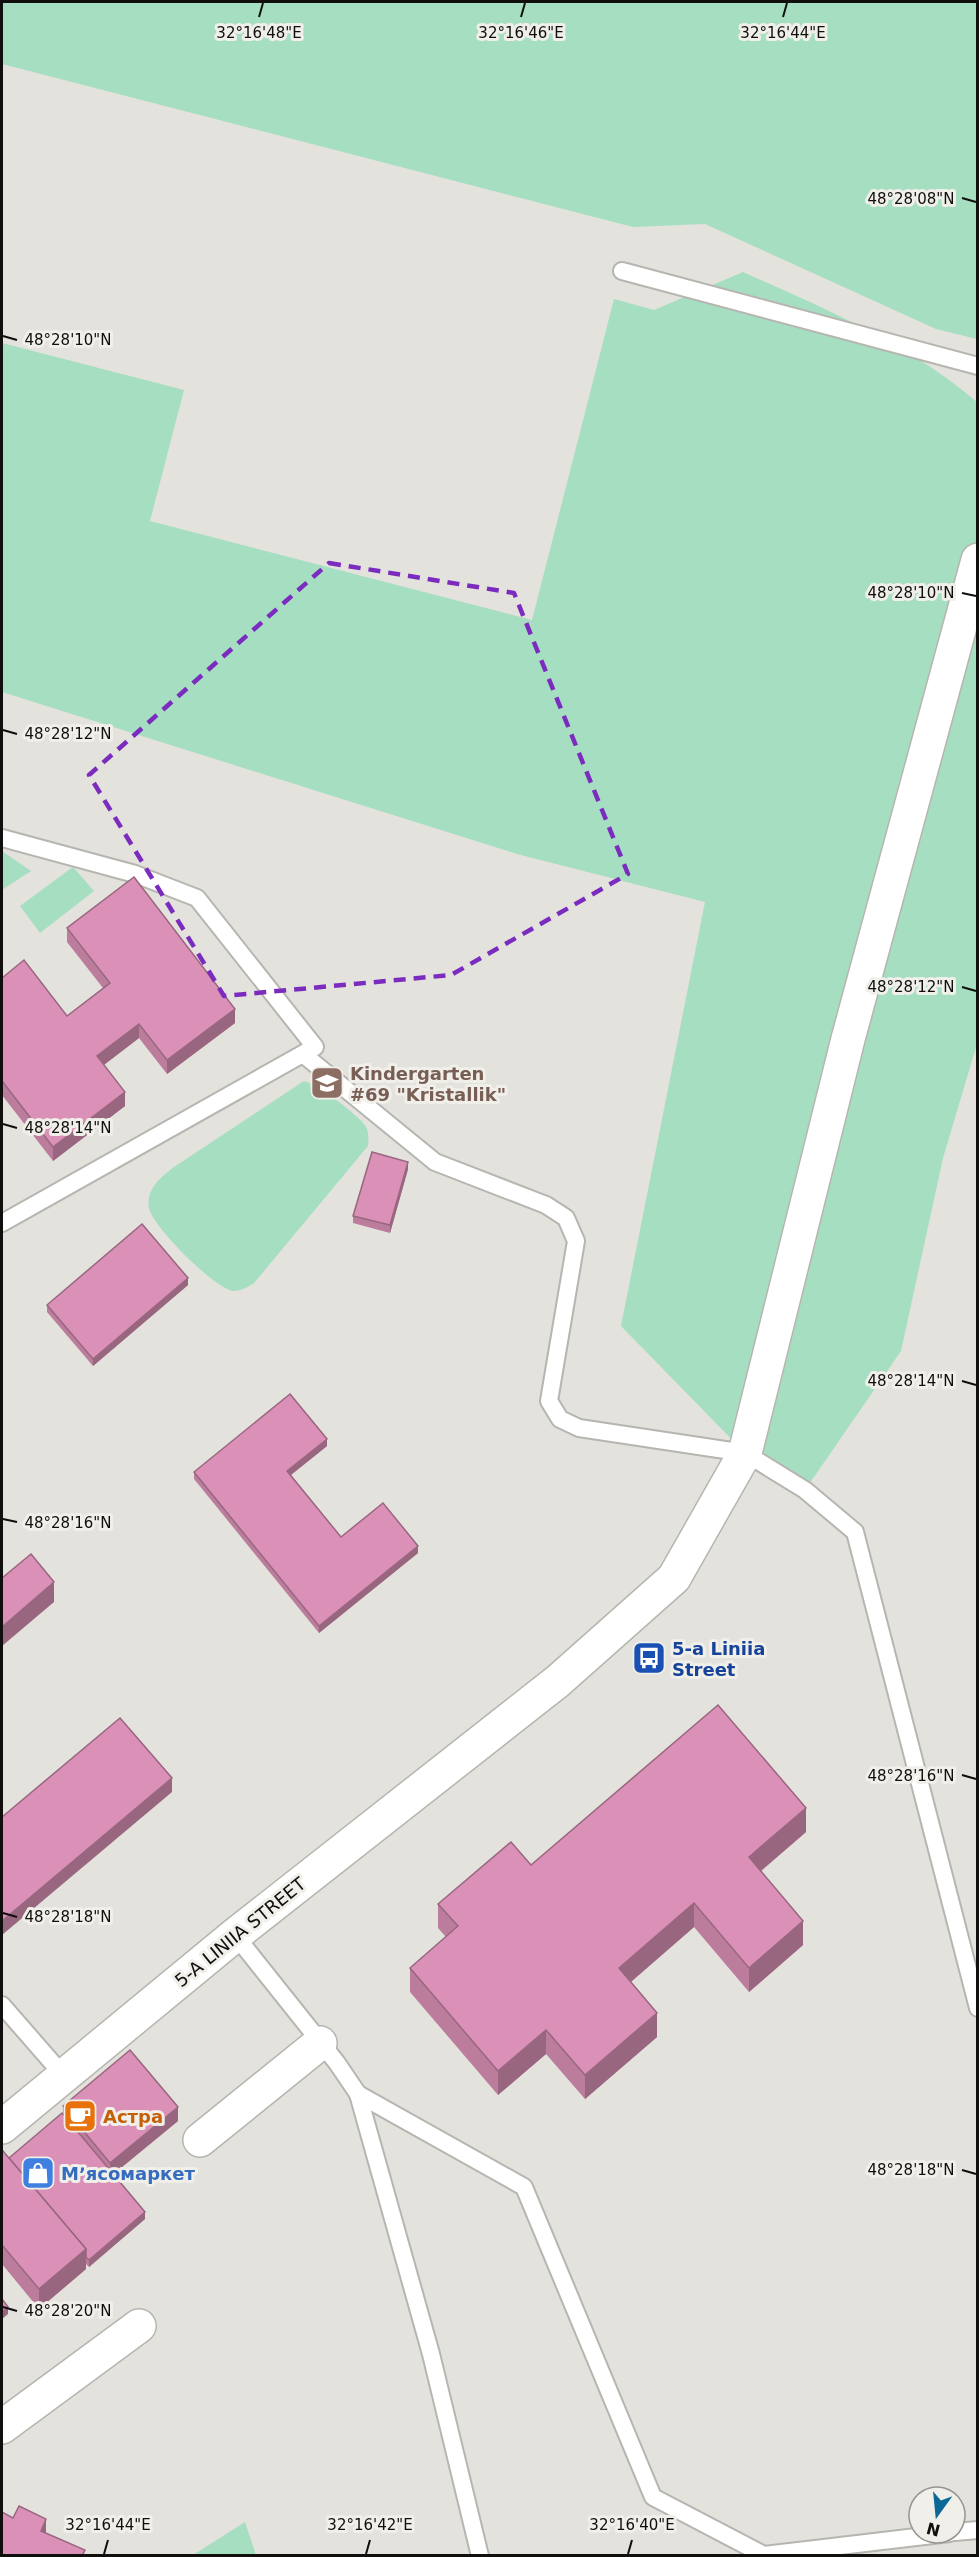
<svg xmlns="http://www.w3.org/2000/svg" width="979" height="2557" font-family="'DejaVu Sans',sans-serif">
	<rect width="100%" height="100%" fill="#e3e2dc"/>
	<!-- green -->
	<g fill="#a6dec2">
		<path d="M2,2H977V339L936,329L705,224L633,227L2,64Z"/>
		<path d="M743,272C825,309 908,343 977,402V1044L943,1158L901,1351L805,1490L745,1453L621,1326L705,902L517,854L2,692V343L184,390L150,521L532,620L614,299L654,310Z"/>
		<path d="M2,851L31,871L2,890Z"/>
		<path d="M73,867L94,891L40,933L20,906Z"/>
		<path d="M304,1081C318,1085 353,1111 363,1123C369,1129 369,1138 368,1146L254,1283C247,1287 242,1291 233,1291C215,1289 152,1226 149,1208C146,1189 160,1178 174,1167Z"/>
		<path d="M245,2522L256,2555H193Z"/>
	</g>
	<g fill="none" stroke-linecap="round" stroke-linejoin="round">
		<!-- lane casing -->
		<g stroke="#b6b5b0" stroke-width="20">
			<g id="lane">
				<path d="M622,271L978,366"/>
				<path d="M2,838L135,874L197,898L315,1047L2,1223"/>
				<path d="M304,1055L435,1162L546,1205L566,1218L576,1241L549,1401L560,1419L579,1428L745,1453L805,1490L855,1532L978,2008"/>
				<path d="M235,1935L337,2063L358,2094L431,2354L480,2556"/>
				<path d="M2,2005L63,2075"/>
				<path d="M358,2094L524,2187L653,2497L764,2555L950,2533"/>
				<path d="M955,2532L978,2530"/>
			</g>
		</g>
		<!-- street casing -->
		<g stroke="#b6b5b0" stroke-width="36">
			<g id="street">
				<path d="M745,1453L848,1039L978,560"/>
				<path d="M200,2140L320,2043"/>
				<path d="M2,2427L139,2326"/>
			</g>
		</g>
		<!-- secondary casing -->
		<g stroke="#b6b5b0" stroke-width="36">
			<path id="secondary" d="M2,2127L235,1935L558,1681L674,1578L745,1453"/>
		</g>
		<!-- lane -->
		<use href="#lane" stroke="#fff" stroke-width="16"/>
		<!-- street -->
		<use href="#street" stroke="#fff" stroke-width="33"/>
		<!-- secondary -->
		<use href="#secondary" stroke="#fff" stroke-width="33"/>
	</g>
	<!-- wall -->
	<g fill="#bc7d9d">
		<path d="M67,928L235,1023L167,1074L139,1038L104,1065L125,1106L53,1161L2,1095V978L67,1016L103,988L67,942Z"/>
		<path d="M408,1169L390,1233L353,1223V1216Z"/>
		<path d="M188,1285L93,1366L47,1312V1305Z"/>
		<path d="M327,1446L291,1475L341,1537L418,1553L319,1633L194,1479V1472Z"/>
		<path d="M806,1832L761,1871L803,1945L749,1992L694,1927L631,1982L657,2037L585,2099L546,2054L498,2095L410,1992V1968L446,1937L438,1928V1904L531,1865Z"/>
		<path d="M63,2106L178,2121L113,2174L145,2219L89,2267L86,2264V2269L39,2309L2,2264V2153L9,2158L63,2114Z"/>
	</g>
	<!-- shaded-wall -->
	<g fill="#996680">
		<path d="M235,1009V1023L167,1074V1060Z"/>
		<path d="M139,1024V1038L97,1070V1056Z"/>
		<path d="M125,1092V1106L53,1161V1147Z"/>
		<path d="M408,1162V1169L390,1233V1225Z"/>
		<path d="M188,1278V1285L93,1366V1359Z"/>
		<path d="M327,1439V1446L287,1478V1471Z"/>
		<path d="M418,1546V1553L319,1633V1626Z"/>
		<path d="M54,1582V1602L2,1646V1627Z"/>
		<path d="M172,1778V1792L2,1935V1921Z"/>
		<path d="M806,1808V1832L749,1881V1857Z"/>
		<path d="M694,1903V1927L619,1992V1968Z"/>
		<path d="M803,1921V1945L749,1992V1968Z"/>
		<path d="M657,2013V2037L585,2099V2075Z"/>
		<path d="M546,2030V2054L498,2095V2071Z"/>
		<path d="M178,2107V2121L110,2177V2163Z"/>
		<path d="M145,2212V2219L89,2267V2260Z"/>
		<path d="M86,2249V2269L39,2309V2289Z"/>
		<path d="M8,2307V2314L2,2319V2312Z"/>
		<path d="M46,2519V2543L41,2531Z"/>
	</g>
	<!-- building -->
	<g fill="#db91b7" stroke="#996680" stroke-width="1.5">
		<path d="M134,877L235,1009L167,1060L139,1024L97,1056L125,1092L53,1147L2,1081V978L24,960L67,1016L110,983L67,928Z"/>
		<path d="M372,1152L408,1162L390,1225L353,1216Z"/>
		<path d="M142,1224L188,1278L93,1359L47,1305Z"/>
		<path d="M290,1394L327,1439L287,1471L341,1537L383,1503L418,1546L319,1626L194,1472Z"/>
		<path d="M31,1554L54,1582L2,1627V1578Z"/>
		<path d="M718,1705L806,1808L749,1857L803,1921L749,1968L694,1903L619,1968L657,2013L585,2075L546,2030L498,2071L410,1968L458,1926L438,1904L511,1842L531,1865Z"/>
		<path d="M120,1718L172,1778L2,1921V1817Z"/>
		<path d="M130,2050L178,2107L110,2163L63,2106Z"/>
		<path d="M62,2113L145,2212L89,2260L86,2257V2249L9,2158Z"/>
		<path d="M3,2151L86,2249L39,2289L2,2245V2153Z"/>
		<path d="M2,2299L8,2307L2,2312Z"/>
		<path d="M19,2506L46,2519L41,2531L85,2550L82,2556H2V2512L13,2518Z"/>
	</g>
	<!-- marked area -->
	<path fill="none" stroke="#7b2cbf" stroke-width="4.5" stroke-dasharray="12 8" stroke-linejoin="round" d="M329,563L514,593L628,874L451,975L224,996L89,775Z"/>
	<!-- ticks -->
	<path fill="none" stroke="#100f0e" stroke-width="2" d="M259,17L263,3M521,17L525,3M783,17L787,3M962,198L976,202M3,336L17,340M962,593L976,596M3,730L17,734M962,987L976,991M3,1124L17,1128M962,1381L976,1385M3,1519L17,1522M962,1775L976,1779M3,1913L17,1917M962,2170L976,2174M3,2307L17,2311M104,2554L108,2540M366,2554L370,2540M628,2554L632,2540"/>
	<!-- icons -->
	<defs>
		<g id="school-square" transform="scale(1.725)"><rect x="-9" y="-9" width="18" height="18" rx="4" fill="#8d6e63" stroke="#f0efe9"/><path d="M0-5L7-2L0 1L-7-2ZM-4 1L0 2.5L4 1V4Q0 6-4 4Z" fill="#fff"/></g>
		<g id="bus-square" transform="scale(1.725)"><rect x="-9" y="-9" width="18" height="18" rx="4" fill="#1a4fb4" stroke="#f0efe9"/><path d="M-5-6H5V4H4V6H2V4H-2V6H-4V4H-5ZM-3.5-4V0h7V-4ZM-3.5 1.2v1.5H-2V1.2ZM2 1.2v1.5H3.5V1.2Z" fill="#fff"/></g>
		<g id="cafe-square" transform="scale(1.725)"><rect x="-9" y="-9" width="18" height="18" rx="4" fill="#e8710a" stroke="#f0efe9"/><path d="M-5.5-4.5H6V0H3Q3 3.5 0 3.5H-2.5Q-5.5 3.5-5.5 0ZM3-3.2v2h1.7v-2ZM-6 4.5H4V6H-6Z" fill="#fff"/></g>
		<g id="shop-square" transform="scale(1.725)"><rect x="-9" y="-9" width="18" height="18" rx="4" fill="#3f7fe0" stroke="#f0efe9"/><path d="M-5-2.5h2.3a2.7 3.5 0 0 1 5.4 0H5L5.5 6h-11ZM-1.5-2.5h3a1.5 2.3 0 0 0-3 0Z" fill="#fff"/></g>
	</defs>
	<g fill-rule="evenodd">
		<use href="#school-square" x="327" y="1083"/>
		<use href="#bus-square" x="649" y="1658"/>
		<use href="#cafe-square" x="80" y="2116"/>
		<use href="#shop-square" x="38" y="2173"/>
	</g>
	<g text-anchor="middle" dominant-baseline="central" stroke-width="6" stroke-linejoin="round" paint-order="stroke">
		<!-- education labels -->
		<g font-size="18" font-weight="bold" fill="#785e54" stroke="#f0efe9" text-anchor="start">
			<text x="350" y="1073">Kindergarten<tspan x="350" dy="21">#69 "Kristallik"</tspan></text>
		</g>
		<!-- transit labels -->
		<g font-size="18" font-weight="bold" fill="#164399" stroke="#f0efe9" text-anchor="start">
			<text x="672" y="1648">5-a Liniia<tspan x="672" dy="21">Street</tspan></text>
		</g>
		<!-- street labels -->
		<g font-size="18" fill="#100f0e" stroke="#f0efe9">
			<text transform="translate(240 1932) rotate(-39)">5-A LINIIA STREET</text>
		</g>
		<!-- food labels -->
		<g font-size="18" font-weight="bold" fill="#c56008" stroke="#f0efe9" text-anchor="start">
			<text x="103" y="2116">Астра</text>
		</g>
		<!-- shop labels -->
		<g font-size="18" font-weight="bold" fill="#366cbe" stroke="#f0efe9" text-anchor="start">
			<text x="61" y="2173">Мʼясомаркет</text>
		</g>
	</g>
	<g font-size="15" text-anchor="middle" fill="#100f0e" stroke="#f0efe9" stroke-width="6" stroke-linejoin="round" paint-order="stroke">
		<text x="259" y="38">32°16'48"E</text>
		<text x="521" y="38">32°16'46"E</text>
		<text x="783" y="38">32°16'44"E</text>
		<text x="911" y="204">48°28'08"N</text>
		<text x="68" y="345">48°28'10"N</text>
		<text x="911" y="598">48°28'10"N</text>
		<text x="68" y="739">48°28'12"N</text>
		<text x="911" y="992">48°28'12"N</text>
		<text x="68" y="1133">48°28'14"N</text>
		<text x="911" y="1386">48°28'14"N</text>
		<text x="68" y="1528">48°28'16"N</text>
		<text x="911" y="1781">48°28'16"N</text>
		<text x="68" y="1922">48°28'18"N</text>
		<text x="911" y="2175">48°28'18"N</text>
		<text x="68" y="2316">48°28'20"N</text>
		<text x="108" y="2530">32°16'44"E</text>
		<text x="370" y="2530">32°16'42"E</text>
		<text x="632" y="2530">32°16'40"E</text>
	</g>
	<!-- border -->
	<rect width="979" height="2557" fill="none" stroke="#100f0e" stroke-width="6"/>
	<!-- north arrow -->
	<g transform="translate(937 2515) rotate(195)"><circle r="28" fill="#f0efe9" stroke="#969591" stroke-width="1.5"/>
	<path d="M0-4.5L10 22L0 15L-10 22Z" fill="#0b6897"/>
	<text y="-9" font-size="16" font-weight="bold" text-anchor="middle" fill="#100f0e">N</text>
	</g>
</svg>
